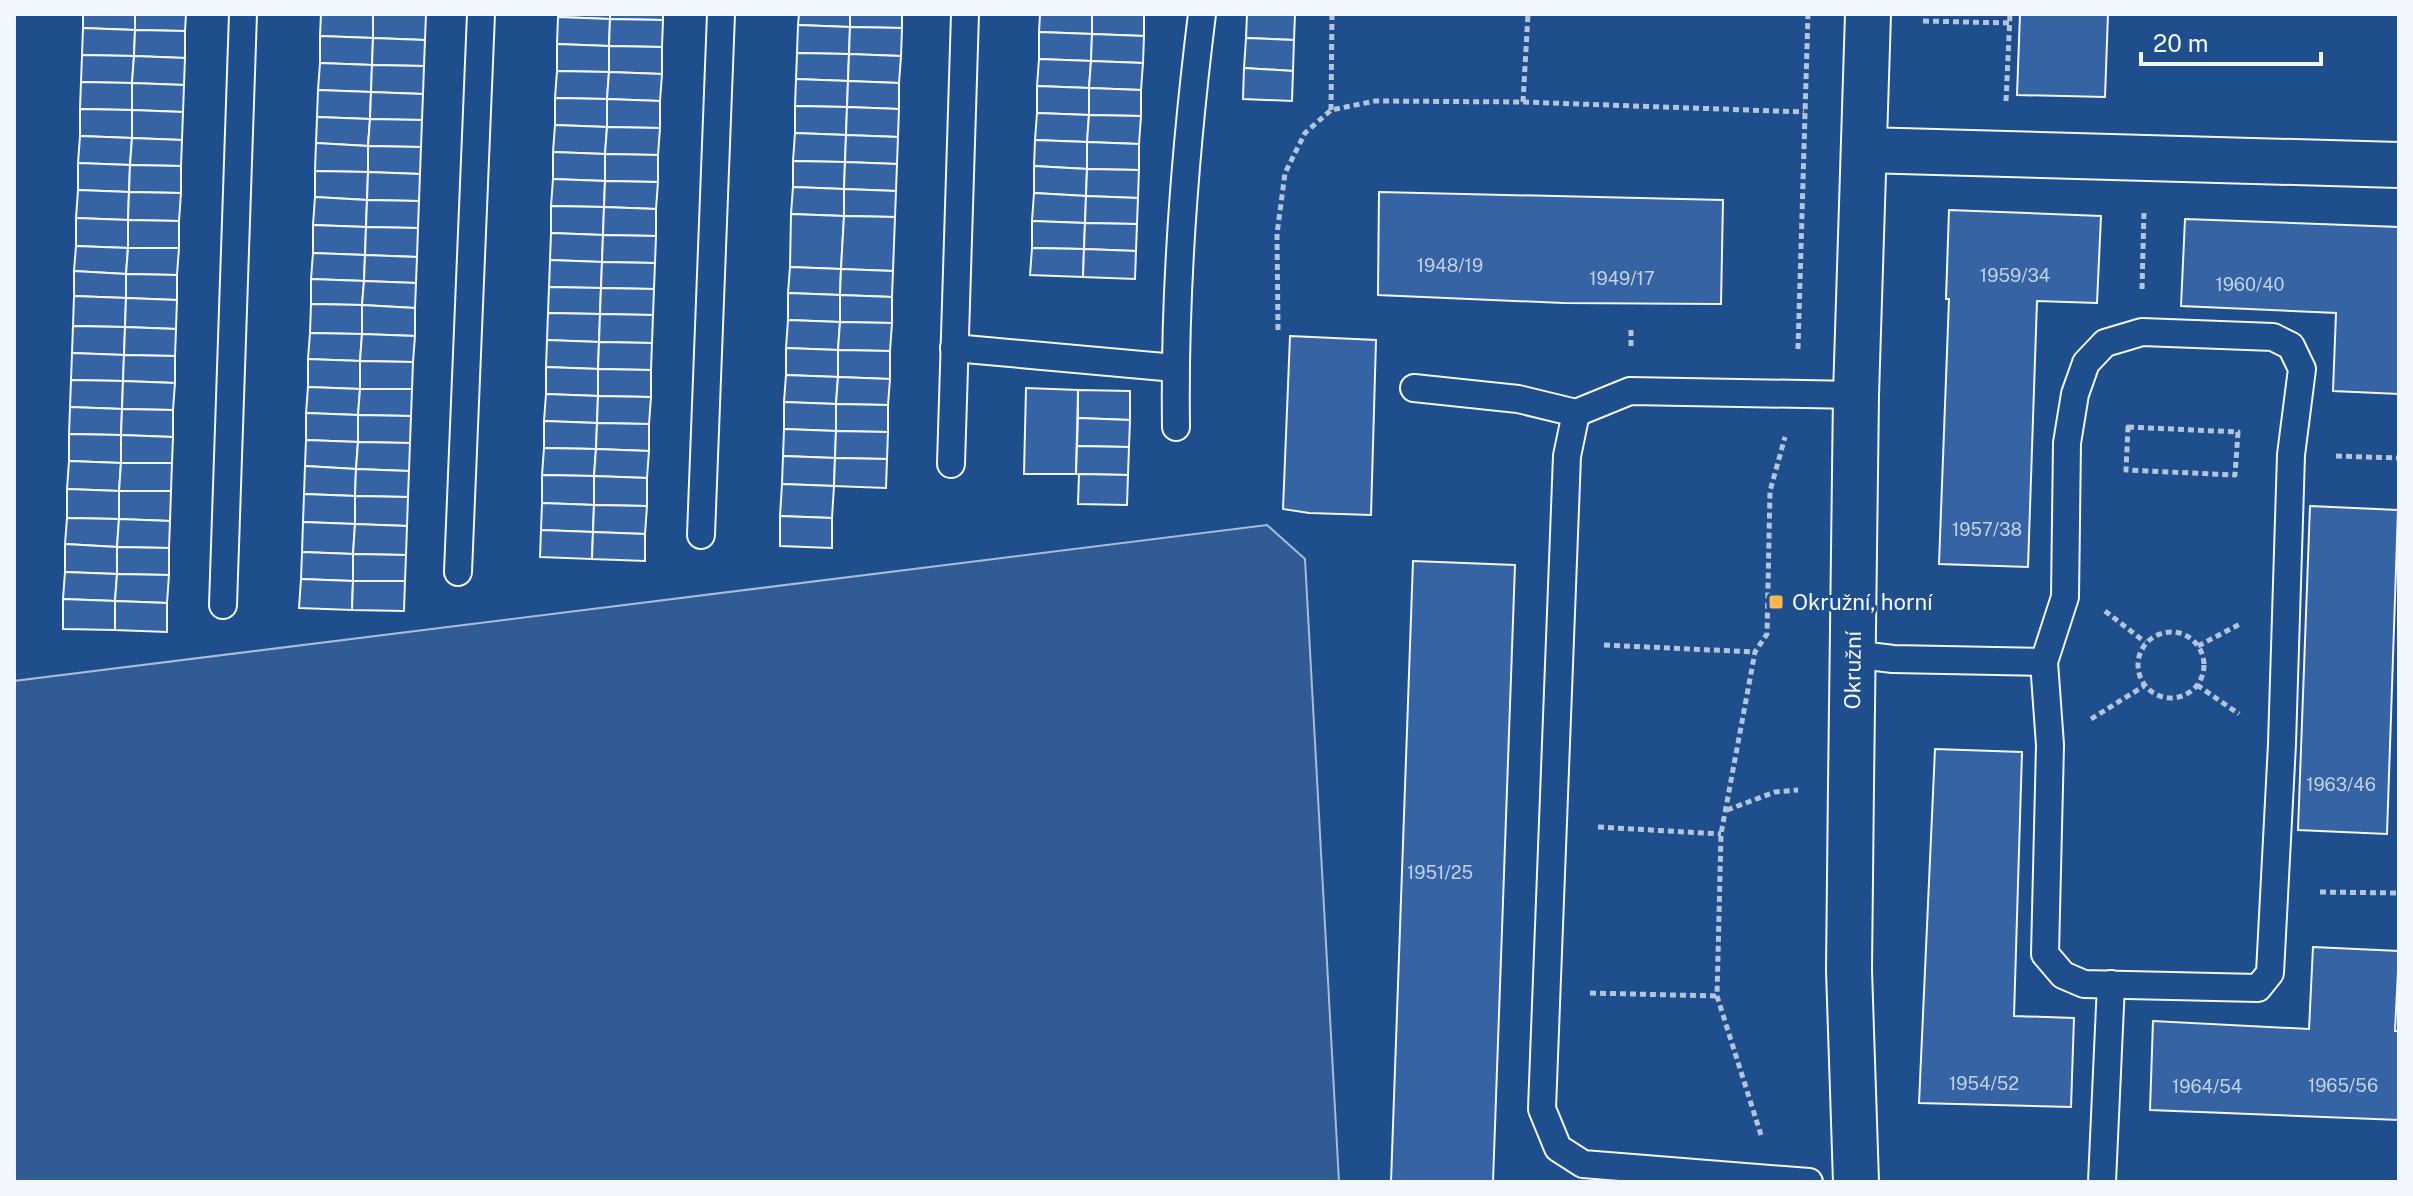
<svg xmlns="http://www.w3.org/2000/svg" width="2413" height="1196" font-family="'Public Sans',sans-serif">
	<rect width="100%" height="100%" fill="#1f4e8c"/>
	<!-- built -->
	<path fill="#305b95" stroke="#a8bbd7" stroke-width="2" d="M1267,525L1305,559L1339,1182H14V681Z"/>
	<!-- building -->
	<g fill="#3563a3" stroke="#f2f6ff" stroke-width="2">
		<path d="M83,14H135V30L83,28Z"/>
		<path d="M135,14H186L185,31L135,30Z"/>
		<path d="M321,14H373V38L320,36Z"/>
		<path d="M373,14H426L425,40L373,38Z"/>
		<path d="M558,14H610V19L558,17Z"/>
		<path d="M610,14H663V20L610,19Z"/>
		<path d="M799,14H850V27L798,25Z"/>
		<path d="M850,14H902V28L850,27Z"/>
		<path d="M1040,14H1092V34L1039,32Z"/>
		<path d="M1092,14H1144V36L1092,34Z"/>
		<path d="M1247,14H1295L1294,40L1246,38Z"/>
		<path d="M2020,14H2108L2105,97L2017,95Z"/>
		<path d="M558,17L610,19L609,46L557,44Z"/>
		<path d="M610,19L663,20L662,47L609,46Z"/>
		<path d="M798,25L850,27L849,54L797,53Z"/>
		<path d="M850,27L902,28L901,56L849,54Z"/>
		<path d="M83,28L135,30L134,56L82,55Z"/>
		<path d="M135,30L185,31V58L134,56Z"/>
		<path d="M1039,32L1092,34L1091,61L1039,59Z"/>
		<path d="M1092,34L1144,36L1143,63L1091,61Z"/>
		<path d="M320,36L373,38L372,65L320,63Z"/>
		<path d="M373,38L425,40L424,66L372,65Z"/>
		<path d="M1246,38L1294,40L1293,71L1244,68Z"/>
		<path d="M557,44L609,46V72L557,71Z"/>
		<path d="M609,46L662,47V74L609,72Z"/>
		<path d="M797,53L849,54L848,81L796,79Z"/>
		<path d="M849,54L901,56L899,83L848,81Z"/>
		<path d="M82,55L134,56L132,83L81,82Z"/>
		<path d="M134,56L185,58L184,85L132,83Z"/>
		<path d="M1039,59L1091,61L1089,88L1037,86Z"/>
		<path d="M1091,61L1143,63L1141,90L1089,88Z"/>
		<path d="M320,63L372,65L371,92L318,90Z"/>
		<path d="M372,65L424,66L423,94L371,92Z"/>
		<path d="M1244,68L1293,71L1292,101L1243,99Z"/>
		<path d="M557,71L609,72L607,99L555,98Z"/>
		<path d="M609,72L662,74L660,101L607,99Z"/>
		<path d="M796,79L848,81L847,107L795,106Z"/>
		<path d="M848,81L899,83V109L847,107Z"/>
		<path d="M81,82L132,83V110L80,109Z"/>
		<path d="M132,83L184,85L183,112L132,110Z"/>
		<path d="M1037,86L1089,88V115L1037,113Z"/>
		<path d="M1089,88L1141,90V116L1089,115Z"/>
		<path d="M318,90L371,92L370,119L317,117Z"/>
		<path d="M371,92L423,94L422,120L370,119Z"/>
		<path d="M555,98L607,99V127L555,125Z"/>
		<path d="M607,99L660,101V128L607,127Z"/>
		<path d="M795,106L847,107L846,135L795,133Z"/>
		<path d="M847,107L899,109L898,137L846,135Z"/>
		<path d="M80,109L132,110V138L80,136Z"/>
		<path d="M132,110L183,112L182,140L132,138Z"/>
		<path d="M1037,113L1089,115L1087,142L1035,140Z"/>
		<path d="M1089,115L1141,116L1139,144L1087,142Z"/>
		<path d="M317,117L370,119L368,146L316,143Z"/>
		<path d="M370,119L422,120L421,147L368,146Z"/>
		<path d="M555,125L607,127L605,154L553,152Z"/>
		<path d="M607,127L660,128L658,155L605,154Z"/>
		<path d="M795,133L846,135L845,162L793,161Z"/>
		<path d="M846,135L898,137L897,164L845,162Z"/>
		<path d="M80,136L132,138L130,165L78,163Z"/>
		<path d="M132,138L182,140L181,166L130,165Z"/>
		<path d="M1035,140L1087,142V169L1034,166Z"/>
		<path d="M1087,142L1139,144V170L1087,169Z"/>
		<path d="M316,143L368,146V172L315,171Z"/>
		<path d="M368,146L421,147L420,174L368,172Z"/>
		<path d="M553,152L605,154V181L553,179Z"/>
		<path d="M605,154L658,155V182L605,181Z"/>
		<path d="M793,161L845,162L844,189L793,187Z"/>
		<path d="M845,162L897,164L896,191L844,189Z"/>
		<path d="M78,163L130,165L129,192L78,190Z"/>
		<path d="M130,165L181,166V193L129,192Z"/>
		<path d="M1034,166L1087,169L1086,196L1034,193Z"/>
		<path d="M1087,169L1139,170L1138,198L1086,196Z"/>
		<path d="M315,171L368,172L367,200L315,197Z"/>
		<path d="M368,172L420,174L419,201L367,200Z"/>
		<path d="M553,179L605,181L604,207L551,206Z"/>
		<path d="M605,181L658,182L656,209L604,207Z"/>
		<path d="M793,187L844,189V216L791,214Z"/>
		<path d="M844,189L896,191L895,217L844,216Z"/>
		<path d="M78,190L129,192L128,220L76,218Z"/>
		<path d="M129,192L181,193L179,221L128,220Z"/>
		<path d="M1379,192L1723,200L1721,304L1563,303L1378,295Z"/>
		<path d="M1034,193L1086,196L1085,223L1032,221Z"/>
		<path d="M1086,196L1138,198L1137,224L1085,223Z"/>
		<path d="M315,197L367,200L366,227L313,225Z"/>
		<path d="M367,200L419,201L418,228L366,227Z"/>
		<path d="M551,206L604,207L603,235L551,233Z"/>
		<path d="M604,207L656,209V236L603,235Z"/>
		<path d="M1949,210L2101,216L2097,303L2037,301L2028,567L1939,564L1949,299H1946Z"/>
		<path d="M791,214L844,216L841,269L790,267Z"/>
		<path d="M844,216L895,217L893,271L841,269Z"/>
		<path d="M76,218L128,220V248L76,246Z"/>
		<path d="M2185,219L2399,227V394L2333,391L2336,313L2181,306Z"/>
		<path d="M128,220L179,221V248H128Z"/>
		<path d="M1032,221L1085,223L1084,249L1032,248Z"/>
		<path d="M1085,223L1137,224L1136,251L1084,249Z"/>
		<path d="M313,225L366,227L365,255L313,253Z"/>
		<path d="M366,227L418,228L417,257L365,255Z"/>
		<path d="M551,233L603,235L602,262L550,260Z"/>
		<path d="M603,235L656,236L655,263L602,262Z"/>
		<path d="M76,246L128,248L126,274L74,271Z"/>
		<path d="M128,248H179L177,275L126,274Z"/>
		<path d="M1032,248L1084,249L1083,277L1030,275Z"/>
		<path d="M1084,249L1136,251L1135,279L1083,277Z"/>
		<path d="M313,253L365,255L364,281L311,279Z"/>
		<path d="M365,255L417,257L416,283L364,281Z"/>
		<path d="M550,260L602,262L601,288L549,287Z"/>
		<path d="M602,262L655,263L654,289L601,288Z"/>
		<path d="M790,267L841,269L840,295L788,293Z"/>
		<path d="M841,269L893,271L892,297L840,295Z"/>
		<path d="M74,271L126,274V298L74,296Z"/>
		<path d="M126,274L177,275V300L126,298Z"/>
		<path d="M311,279L364,281L362,305L311,304Z"/>
		<path d="M364,281L416,283L415,308L362,305Z"/>
		<path d="M549,287L601,288L600,314L548,313Z"/>
		<path d="M601,288L654,289L653,315L600,314Z"/>
		<path d="M788,293L840,295V322L788,320Z"/>
		<path d="M840,295L892,297V323L840,322Z"/>
		<path d="M74,296L126,298L125,327L73,326Z"/>
		<path d="M126,298L177,300L176,329L125,327Z"/>
		<path d="M311,304L362,305V334L310,333Z"/>
		<path d="M362,305L415,308V336L362,334Z"/>
		<path d="M548,313L600,314L599,342L547,340Z"/>
		<path d="M600,314L653,315L652,343L599,342Z"/>
		<path d="M788,320L840,322L838,350L786,348Z"/>
		<path d="M840,322L892,323L890,351L838,350Z"/>
		<path d="M73,326L125,327L124,355L72,353Z"/>
		<path d="M125,327L176,329L175,356L124,355Z"/>
		<path d="M310,333L362,334L360,361L308,359Z"/>
		<path d="M362,334L415,336L413,362L360,361Z"/>
		<path d="M1290,336L1376,340L1371,515L1309,513L1283,509Z"/>
		<path d="M547,340L599,342L598,369L546,367Z"/>
		<path d="M599,342L652,343L651,370L598,369Z"/>
		<path d="M786,348L838,350V377L786,375Z"/>
		<path d="M838,350L890,351V379L838,377Z"/>
		<path d="M72,353L124,355L123,381L71,380Z"/>
		<path d="M124,355L175,356V383L123,381Z"/>
		<path d="M308,359L360,361V389L308,387Z"/>
		<path d="M360,361L413,362L412,389H360Z"/>
		<path d="M546,367L598,369V396L546,394Z"/>
		<path d="M598,369L651,370V397L598,396Z"/>
		<path d="M786,375L838,377L836,404L784,402Z"/>
		<path d="M838,377L890,379L888,405L836,404Z"/>
		<path d="M71,380L123,381L122,409L70,407Z"/>
		<path d="M123,381L175,383L173,410L122,409Z"/>
		<path d="M308,387L360,389L358,415L306,413Z"/>
		<path d="M1026,388L1078,390L1076,474H1024Z"/>
		<path d="M360,389H412L411,416L358,415Z"/>
		<path d="M1078,390L1130,391V420L1078,418Z"/>
		<path d="M546,394L598,396L597,423L544,421Z"/>
		<path d="M598,396L651,397L649,424L597,423Z"/>
		<path d="M784,402L836,404V431L784,429Z"/>
		<path d="M836,404L888,405V432L836,431Z"/>
		<path d="M70,407L122,409L121,435L69,434Z"/>
		<path d="M122,409L173,410V437L121,435Z"/>
		<path d="M306,413L358,415V442L306,440Z"/>
		<path d="M358,415L411,416L410,443L358,442Z"/>
		<path d="M1078,418L1130,420L1129,447L1077,446Z"/>
		<path d="M544,421L597,423L596,449L544,448Z"/>
		<path d="M597,423L649,424V451L596,449Z"/>
		<path d="M784,429L836,431L835,458L783,456Z"/>
		<path d="M836,431L888,432L887,459L835,458Z"/>
		<path d="M69,434L121,435V463L69,461Z"/>
		<path d="M121,435L173,437L172,463H121Z"/>
		<path d="M306,440L358,442L356,469L305,466Z"/>
		<path d="M358,442L410,443L409,471L356,469Z"/>
		<path d="M1077,446L1129,447L1128,475L1076,474Z"/>
		<path d="M544,448L596,449L594,476L542,475Z"/>
		<path d="M596,449L649,451L647,478L594,476Z"/>
		<path d="M783,456L835,458L834,486L782,484Z"/>
		<path d="M835,458L887,459L886,488L834,486Z"/>
		<path d="M69,461L121,463L119,491L67,489Z"/>
		<path d="M121,463H172L171,491H119Z"/>
		<path d="M305,466L356,469L355,496L304,494Z"/>
		<path d="M356,469L409,471L408,497L355,496Z"/>
		<path d="M1079,474L1128,475L1127,505L1078,504Z"/>
		<path d="M542,475L594,476V505L542,503Z"/>
		<path d="M594,476L647,478V506L594,505Z"/>
		<path d="M782,484L834,486L832,518L780,516Z"/>
		<path d="M67,489L119,491V519L67,518Z"/>
		<path d="M119,491H171L170,521L119,519Z"/>
		<path d="M304,494L355,496V524L303,522Z"/>
		<path d="M355,496L408,497L407,526L355,524Z"/>
		<path d="M542,503L594,505L593,532L541,530Z"/>
		<path d="M594,505L647,506L645,534L593,532Z"/>
		<path d="M2310,506L2398,510L2387,834L2298,830Z"/>
		<path d="M780,516L832,518V548L780,546Z"/>
		<path d="M67,518L119,519L117,547L65,544Z"/>
		<path d="M119,519L170,521L169,548L117,547Z"/>
		<path d="M303,522L355,524L353,554L302,552Z"/>
		<path d="M355,524L407,526L406,555L353,554Z"/>
		<path d="M541,530L593,532L592,559L540,557Z"/>
		<path d="M593,532L645,534V561L592,559Z"/>
		<path d="M65,544L117,547V574L65,572Z"/>
		<path d="M117,547L169,548V575L117,574Z"/>
		<path d="M302,552L353,554V581L301,579Z"/>
		<path d="M353,554L406,555L405,581H353Z"/>
		<path d="M1413,561L1515,565L1493,1182H1391Z"/>
		<path d="M65,572L117,574L115,601L63,599Z"/>
		<path d="M117,574L169,575L167,603L115,601Z"/>
		<path d="M301,579L353,581L352,610L299,608Z"/>
		<path d="M353,581H405L404,611L352,610Z"/>
		<path d="M63,599L115,601V630L63,629Z"/>
		<path d="M115,601L167,603V632L115,630Z"/>
		<path d="M1935,749L2022,752L2014,1016L2074,1018L2071,1107L1919,1103Z"/>
		<path d="M2313,947L2399,951L2395,1031H2399V1120L2150,1110L2153,1021L2309,1029Z"/>
	</g>
	<g fill="none" stroke-linecap="round" stroke-linejoin="round">
		<!-- lane casing -->
		<g stroke="#f2f6ff" stroke-width="30">
			<g id="lane">
				<path d="M2142,332L2273,337L2291,346L2302,369L2291,455L2282,744L2270,973L2258,988L2084,984L2063,975L2045,954L2050,745L2044,662L2065,597L2067,443L2075,394L2086,363L2105,343Z"/>
				<path d="M954,348L1175,368"/>
				<path d="M1414,388L1518,399L1576,413L1630,391L1856,395"/>
				<path d="M1576,413L1567,456L1542,1109L1558,1148L1583,1164L1809,1182"/>
				<path d="M1176,427C1174,289 1185,151 1202,14"/>
				<path d="M951,464L965,14"/>
				<path d="M701,535L721,14"/>
				<path d="M458,572L481,14"/>
				<path d="M223,605L243,14"/>
				<path d="M1852,654L1893,659L2044,662"/>
				<path d="M2102,1182L2111,984"/>
			</g>
		</g>
		<!-- street casing -->
		<g stroke="#f2f6ff" stroke-width="48">
			<g id="street">
				<path d="M1864,150L2399,165"/>
				<path id="s1" d="M1856,1182L1849,970L1851,785L1856,395L1868,14"/>
			</g>
		</g>
		<!-- path -->
		<g stroke="#b3c4dc" stroke-width="5" stroke-dasharray="6 4" stroke-linecap="butt">
			<path d="M1923,21L2010,23"/>
			<path d="M2006,101L2010,14"/>
			<path d="M1523,102L1528,14"/>
			<path d="M1331,110L1332,14"/>
			<path d="M2142,289L2144,211"/>
			<path d="M1278,330L1277,234L1285,173L1305,133L1331,110L1375,101L1523,102L1804,112"/>
			<path d="M1631,346V330"/>
			<path d="M1798,349L1808,14"/>
			<path d="M2128,427L2238,432L2235,475L2126,470Z"/>
			<path d="M2336,456L2399,458"/>
			<path d="M2105,611L2145,642"/>
			<circle cx="2171" cy="665" r="33"/>
			<path d="M1604,645L1755,652"/>
			<path d="M2198,646L2240,624"/>
			<path d="M2197,685L2239,714"/>
			<path d="M2091,719L2144,686"/>
			<path d="M1727,810L1775,792L1798,790"/>
			<path d="M1598,827L1721,834"/>
			<path d="M2320,892L2399,893"/>
			<path d="M1590,993L1717,996"/>
			<path d="M1761,1135L1717,996L1721,834L1755,652L1767,634L1770,491L1785,437"/>
		</g>
		<!-- lane -->
		<use href="#lane" stroke="#1f4e8c" stroke-width="26"/>
		<!-- street -->
		<use href="#street" stroke="#1f4e8c" stroke-width="44"/>
	</g>
	<!-- markers -->
	<rect fill="#ffb74d" stroke="#1f4e8c" stroke-width="3" x="1768" y="594" width="16" height="16" rx="4"/>
	<g text-anchor="middle" dominant-baseline="central" stroke-width="6" stroke-linejoin="round" paint-order="stroke">
		<!-- number labels -->
		<g font-size="18" fill="#c3d1e8">
			<text x="1450" y="265">1948/19</text>
			<text x="2015" y="275">1959/34</text>
			<text x="1622" y="278">1949/17</text>
			<text x="2250" y="284">1960/40</text>
			<text x="1987" y="529">1957/38</text>
			<text x="2341" y="784">1963/46</text>
			<text x="1440" y="872">1951/25</text>
			<text x="1984" y="1083">1954/52</text>
			<text x="2343" y="1085">1965/56</text>
			<text x="2207" y="1086">1964/54</text>
		</g>
		<!-- poi labels -->
		<g font-size="22" fill="#f2f6ff" stroke="#1f4e8c" text-anchor="start">
			<text x="1792" y="602">Okružní, horní</text>
		</g>
		<!-- street labels -->
		<g font-size="22" fill="#f2f6ff" stroke="#1f4e8c">
			<text stroke="none"><textPath href="#s1" startOffset="512">Okružní</textPath></text>
		</g>
	</g>
	<!-- border -->
	<rect width="2413" height="1196" fill="none" stroke="#f2f6ff" stroke-width="32"/>
	<!-- scale -->
	<path d="M2141 52v12h180v-12" fill="none" stroke="#f2f6ff" stroke-width="4"/>
	<text x="2153" y="52" font-size="24" fill="#f2f6ff" stroke="#1f4e8c" stroke-width="6" paint-order="stroke">20 m</text>
</svg>
